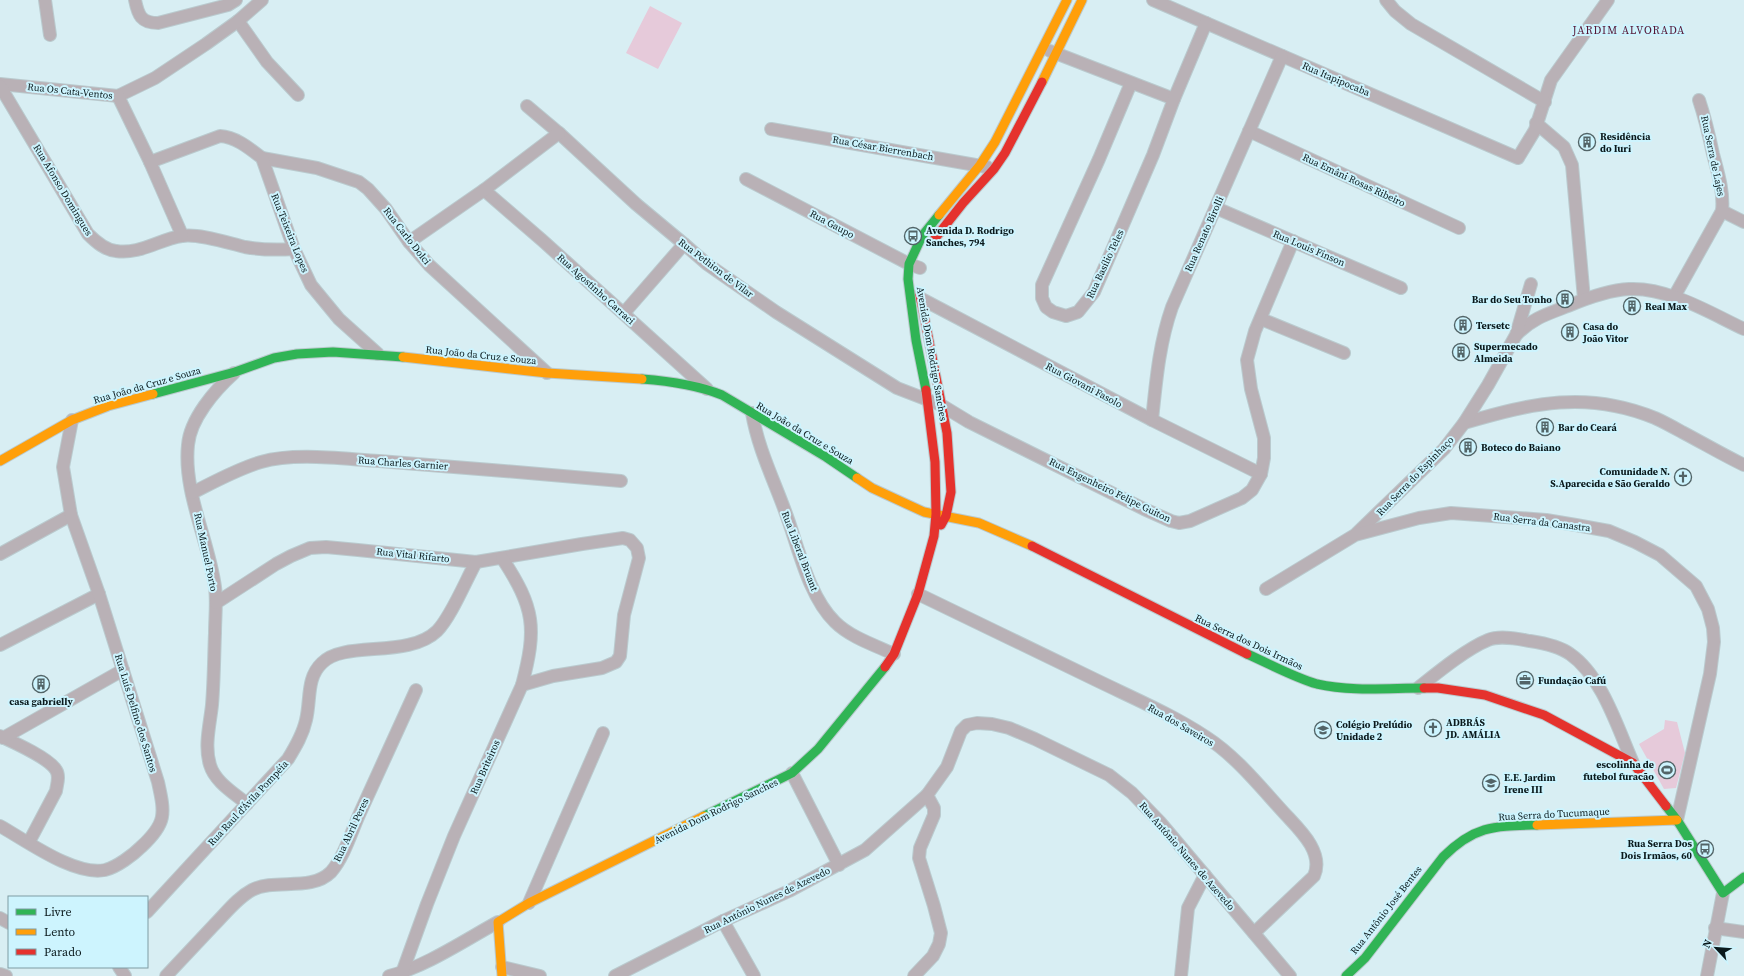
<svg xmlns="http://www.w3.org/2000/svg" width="1744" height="976" font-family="'Source Serif 4',serif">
	<rect width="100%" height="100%" fill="#d8eef3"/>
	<!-- green -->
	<g fill="#e6cada">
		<path d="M650,6L682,23L658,69L626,53Z"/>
		<path d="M1665,720L1677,722L1685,753L1676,788L1664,789L1639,744L1664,729Z"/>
	</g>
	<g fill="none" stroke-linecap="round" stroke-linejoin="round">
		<!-- street casing -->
		<g stroke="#bacace" stroke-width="14">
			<g id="street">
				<path d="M45,0L50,35"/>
				<path d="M135,0C138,15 141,23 158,23L228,5L236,0"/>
				<path d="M1153,0L1518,158L1535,130L1551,80L1608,0"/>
				<path d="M1386,0L1395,11L1411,24L1545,102"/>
				<path d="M238,21L267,62L298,95"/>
				<path d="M1050,51L1174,99"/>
				<path d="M1131,83L1099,159L1042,285V298L1046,307L1053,312L1066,316L1078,312L1094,292L1153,155L1174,99L1206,23"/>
				<path d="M0,84L118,96L155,78L206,44L238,21L262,0"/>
				<path d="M0,86L88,234C96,242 105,250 116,251C139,255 160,239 182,236C198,233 228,243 245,247C261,250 278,250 294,249"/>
				<path d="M118,96L150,162L182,235"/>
				<path d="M527,106L559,133L636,204L684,244L707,264L776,312L897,388L941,405L969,422L1144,509L1171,521L1179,523L1190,521L1242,498L1252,490L1261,474L1264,458V438L1251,389L1247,360L1255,331L1293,241"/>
				<path d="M1536,123L1564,147L1572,165L1584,299"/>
				<path d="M771,129L987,167"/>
				<path d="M1249,131L1459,228"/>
				<path d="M262,158L317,168L359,182L368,189L386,209L409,242L429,265L547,373"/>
				<path d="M150,162L220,136C236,137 249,148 262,158L294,249L311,285L339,319L378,354"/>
				<path d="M746,179L909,264L920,268"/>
				<path d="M484,190L543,241L707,389"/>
				<path d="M1216,208L1401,288"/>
				<path d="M1722,211L1744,222"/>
				<path d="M409,242L484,190L559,133"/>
				<path d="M916,296L1152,420L1261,474"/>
				<path d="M1674,297L1722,211C1724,192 1718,173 1713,154C1709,135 1705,118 1699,100"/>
				<path d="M624,313L684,244"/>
				<path d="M1261,319L1344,353"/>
				<path d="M1517,334C1533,318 1547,314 1568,306C1587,298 1608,290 1629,289C1668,287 1710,313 1744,329"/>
				<path d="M234,373C215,390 190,419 188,445C183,492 209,541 215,587C217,602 215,618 215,633C214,657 214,681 212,705C210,724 204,746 210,765C215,782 234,793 247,804"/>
				<path d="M752,413C758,448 773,478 785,511C798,545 808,596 835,622C850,637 874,645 894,654"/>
				<path d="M1152,420C1156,382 1159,344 1172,307L1282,56"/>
				<path d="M1464,423C1532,403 1587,390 1655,418C1664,422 1673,427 1682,432C1703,443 1723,455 1744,465"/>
				<path d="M192,493C214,482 237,469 261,462C295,452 344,459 379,461C460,467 540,474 621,481"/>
				<path d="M1357,533L1444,449L1464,423L1488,385L1516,335L1531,284"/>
				<path d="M0,554L71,515"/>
				<path d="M1266,589L1355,535L1419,518L1451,513L1546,520L1576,525L1609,531L1635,542L1660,555L1696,586L1708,609L1713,628L1714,642L1710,674L1677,820"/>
				<path d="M918,594C977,623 1037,651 1096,680C1133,698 1171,714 1206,737C1237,757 1261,788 1286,815C1301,831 1324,853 1314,876L1254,933"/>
				<path d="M216,603L276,564L291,556L310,548L326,547L358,550L476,562L582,544L623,538L630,540L637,548L639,558L624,615L620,656L616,662L602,668L553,676L522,685"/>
				<path d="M0,645L99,594"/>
				<path d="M1418,688C1437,673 1466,649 1488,640C1500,635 1518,639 1530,641C1543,643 1559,646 1570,654C1602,676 1618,729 1633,763"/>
				<path d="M0,736C13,742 49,758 56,770C60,776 57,784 56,791L29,842"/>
				<path d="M3,738L123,670"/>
				<path d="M792,773L839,865"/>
				<path d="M0,826C27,841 74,876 105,870C117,867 133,855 141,847C167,823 165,814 158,782L99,594L71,515L63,467L72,420"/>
				<path d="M529,903L603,733"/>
				<path d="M147,912L288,759C296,746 303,734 306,720C311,700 306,678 322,663C344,640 408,659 437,631C451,617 466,580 476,562"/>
				<path d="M0,918L9,923"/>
				<path d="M723,921L754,976"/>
				<path d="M1715,928L1744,932"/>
				<path d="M119,967L125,976"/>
				<path d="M502,967L540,976"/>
				<path d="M0,974L6,976"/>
				<path d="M166,976C182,959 198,942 214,925C226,913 237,898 252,890C275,878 311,892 331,872C344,857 351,833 359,815C378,773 397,732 416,690"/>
				<path d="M389,976C425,967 465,940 498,922"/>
				<path d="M402,976V973L427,904L454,836L522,685C537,628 535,608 502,558"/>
				<path d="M615,976L723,921L789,891L865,850L927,795L947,767L961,731L967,725L977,723L992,724L1009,728L1035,739L1109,775L1132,793L1160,822L1290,976"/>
				<path d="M914,976L933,956L939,944L941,933L934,906L919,858L920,848L934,815V808L927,795"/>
				<path d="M1181,976L1188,908L1205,875"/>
				<path d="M1707,976L1723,893"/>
			</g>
		</g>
		<!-- fast casing -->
		<g stroke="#bacace" stroke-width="11">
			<g id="fast">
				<path d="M642,379C669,381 697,385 722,395L826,457L857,478"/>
				<path d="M926,390L916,340L908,279L909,264L922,236L939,215"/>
				<path d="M153,394L235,372L274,358L297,354L333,352L403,357"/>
				<path d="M1247,654C1270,664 1293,677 1317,684C1351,692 1389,688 1424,688"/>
				<path d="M1666,806L1677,820L1723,893L1744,877"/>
				<path d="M704,816L792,773L818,749L885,667"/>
				<path d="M1346,976L1365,958L1443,857C1475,825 1495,826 1537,825"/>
			</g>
		</g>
		<!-- slow casing -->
		<g stroke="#bacace" stroke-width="11">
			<g id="slow">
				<path d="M1042,82L1082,0"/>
				<path d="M939,215L980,165L995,142L1067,0"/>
				<path d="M403,357L547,373L642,379"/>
				<path d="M0,461L72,420L108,406L153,394"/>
				<path d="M857,478L872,488L924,512L979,523L1032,546"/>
				<path d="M1537,825L1677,820"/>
				<path d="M502,976L498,922L529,903L704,816"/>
			</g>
		</g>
		<!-- jam casing -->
		<g stroke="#bacace" stroke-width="11">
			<g id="jam">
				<path d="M933,241L963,203L994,169L1005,153L1042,82"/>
				<path d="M920,295L947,433L951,492L946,516L941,525"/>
				<path d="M1032,546L1247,654"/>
				<path d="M885,667L894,654L918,594L934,536L936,514L935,462L926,390"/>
				<path d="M1424,688H1438L1485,695L1544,715L1633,763L1666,806"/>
			</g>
		</g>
		<!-- street -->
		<use href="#street" stroke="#b9b1b6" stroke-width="12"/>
		<!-- fast -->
		<use href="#fast" stroke="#30b455" stroke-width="9"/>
		<!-- slow -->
		<use href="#slow" stroke="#ff9f0a" stroke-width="9"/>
		<!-- jam -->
		<use href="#jam" stroke="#e5322d" stroke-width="9"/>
	</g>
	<!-- icons -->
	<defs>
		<g id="building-ring" transform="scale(0.9)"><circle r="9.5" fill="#cdf4fe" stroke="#526467" stroke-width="1.5"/><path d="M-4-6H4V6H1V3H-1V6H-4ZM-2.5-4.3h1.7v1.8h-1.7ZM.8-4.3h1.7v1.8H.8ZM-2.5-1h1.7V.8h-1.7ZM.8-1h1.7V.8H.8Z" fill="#526467"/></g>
		<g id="bus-ring" transform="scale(0.9)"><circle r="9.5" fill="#cdf4fe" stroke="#526467" stroke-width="1.5"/><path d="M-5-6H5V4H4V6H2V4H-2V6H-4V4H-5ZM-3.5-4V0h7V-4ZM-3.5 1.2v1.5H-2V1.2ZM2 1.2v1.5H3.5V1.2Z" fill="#526467"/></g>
		<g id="church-ring" transform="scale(0.9)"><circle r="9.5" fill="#cdf4fe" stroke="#526467" stroke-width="1.5"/><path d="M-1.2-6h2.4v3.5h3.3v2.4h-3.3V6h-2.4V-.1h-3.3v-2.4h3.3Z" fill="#526467"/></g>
		<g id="office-ring" transform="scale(0.9)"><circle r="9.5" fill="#cdf4fe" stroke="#526467" stroke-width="1.5"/><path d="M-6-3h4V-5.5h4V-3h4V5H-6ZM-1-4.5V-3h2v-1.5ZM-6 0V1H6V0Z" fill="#526467"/></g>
		<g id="school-ring" transform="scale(0.9)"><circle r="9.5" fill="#cdf4fe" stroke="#526467" stroke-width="1.5"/><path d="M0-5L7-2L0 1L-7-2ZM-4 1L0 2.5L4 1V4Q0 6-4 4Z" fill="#526467"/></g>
		<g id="stadium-ring" transform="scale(0.9)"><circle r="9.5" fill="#cdf4fe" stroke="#526467" stroke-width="1.5"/><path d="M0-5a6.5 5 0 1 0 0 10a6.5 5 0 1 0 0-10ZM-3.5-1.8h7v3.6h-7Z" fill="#526467"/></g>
	</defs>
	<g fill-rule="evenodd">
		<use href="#building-ring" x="1587" y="142"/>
		<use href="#bus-ring" x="913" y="236"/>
		<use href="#building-ring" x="1565" y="299"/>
		<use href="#building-ring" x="1632" y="306"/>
		<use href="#building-ring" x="1463" y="325"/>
		<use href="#building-ring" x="1570" y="332"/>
		<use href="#building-ring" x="1461" y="352"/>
		<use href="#building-ring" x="1545" y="427"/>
		<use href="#building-ring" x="1468" y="447"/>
		<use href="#church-ring" x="1683" y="477"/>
		<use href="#office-ring" x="1525" y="680"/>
		<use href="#building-ring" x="41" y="684"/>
		<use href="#church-ring" x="1433" y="728"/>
		<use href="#school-ring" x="1323" y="730"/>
		<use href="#stadium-ring" x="1667" y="770"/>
		<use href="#school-ring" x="1491" y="783"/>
		<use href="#bus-ring" x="1705" y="849"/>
	</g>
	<g text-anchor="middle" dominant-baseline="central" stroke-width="4" stroke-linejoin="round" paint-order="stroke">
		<!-- street labels -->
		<g font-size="10" fill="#0a191c" stroke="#cdf4fe">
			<text transform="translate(1336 79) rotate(23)">Rua Itapipocaba</text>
			<text transform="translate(70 91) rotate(6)">Rua Os Cata-Ventos</text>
			<text transform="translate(883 148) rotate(10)">Rua César Bierrenbach</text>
			<text transform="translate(1713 156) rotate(78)">Rua Serra de Lajes</text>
			<text transform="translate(1354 180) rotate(25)">Rua Emâni Rosas Ribeiro</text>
			<text transform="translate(63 190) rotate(59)">Rua Afonso Domingues</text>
			<text transform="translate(832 224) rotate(28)">Rua Gaupo</text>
			<text transform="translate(290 233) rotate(68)">Rua Teixeira Lopes</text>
			<text transform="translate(1204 234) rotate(-66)">Rua Renato Birolli</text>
			<text transform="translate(407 236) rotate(52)">Rua Carlo Dolci</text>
			<text transform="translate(1309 248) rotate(23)">Rua Louis Finson</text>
			<text transform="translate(1105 264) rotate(-65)">Rua Basílio Teles</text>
			<text transform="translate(716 268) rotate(37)">Rua Pethion de Vilar</text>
			<text transform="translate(596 289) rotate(42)">Rua Agostinho Carraci</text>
			<text transform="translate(932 354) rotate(80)">Avenida Dom Rodrigo Sanches</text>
			<text transform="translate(481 355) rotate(6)">Rua João da Cruz e Souza</text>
			<text transform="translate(147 385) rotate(-16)">Rua João da Cruz e Souza</text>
			<text transform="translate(1084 385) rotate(28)">Rua Giovani Fasolo</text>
			<text transform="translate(805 433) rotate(31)">Rua João da Cruz e Souza</text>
			<text transform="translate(403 463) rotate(4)">Rua Charles Garnier</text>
			<text transform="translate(1415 476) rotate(-46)">Rua Serra do Espinhaço</text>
			<text transform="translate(1110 490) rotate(26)">Rua Engenheiro Felipe Guiton</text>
			<text transform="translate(1542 522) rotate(7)">Rua Serra da Canastra</text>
			<text transform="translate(800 551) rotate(69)">Rua Liberal Bruant</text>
			<text transform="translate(206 552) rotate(78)">Rua Manuel Porto</text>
			<text transform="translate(413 555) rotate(6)">Rua Vital Rifarto</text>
			<text transform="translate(1249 642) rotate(25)">Rua Serra dos Dois Irmãos</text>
			<text transform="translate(136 713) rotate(73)">Rua Luís Delfino dos Santos</text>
			<text transform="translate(1181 725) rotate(30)">Rua dos Saveiros</text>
			<text transform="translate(485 767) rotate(-66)">Rua Briteiros</text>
			<text transform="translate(248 803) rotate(-47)">Rua Raul d'Ávila Pompéia</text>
			<text transform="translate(716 811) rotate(-26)">Avenida Dom Rodrigo Sanches</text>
			<text transform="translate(1554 814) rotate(-3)">Rua Serra do Tucumaque</text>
			<text transform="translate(351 830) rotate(-65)">Rua Abril Peres</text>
			<text transform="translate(1187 856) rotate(49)">Rua Antônio Nunes de Azevedo</text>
			<text transform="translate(767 900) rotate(-26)">Rua Antônio Nunes de Azevedo</text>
			<text transform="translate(1386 910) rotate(-52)">Rua Antônio José Bentes</text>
		</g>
		<!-- poi labels -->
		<g font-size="10" font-weight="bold" fill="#0a191c" stroke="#cdf4fe" text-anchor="start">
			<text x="1600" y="136">Residência<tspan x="1600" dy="12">do Iuri</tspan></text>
			<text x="926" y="230">Avenida D. Rodrigo<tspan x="926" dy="12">Sanches, 794</tspan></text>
			<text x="1552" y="299" text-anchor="end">Bar do Seu Tonho</text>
			<text x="1645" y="306">Real Max</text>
			<text x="1476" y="325">Tersetc</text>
			<text x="1583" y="326">Casa do<tspan x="1583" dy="12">João Vitor</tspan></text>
			<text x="1474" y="346">Supermecado<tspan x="1474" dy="12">Almeida</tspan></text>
			<text x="1558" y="427">Bar do Ceará</text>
			<text x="1481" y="447">Boteco do Baiano</text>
			<text x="1670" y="471" text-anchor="end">Comunidade N.<tspan x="1670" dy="12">S.Aparecida e São Geraldo</tspan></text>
			<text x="1538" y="680">Fundação Cafú</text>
			<text x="41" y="701" text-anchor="middle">casa gabrielly</text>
			<text x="1446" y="722">ADBRÁS<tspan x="1446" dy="12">JD. AMÁLIA</tspan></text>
			<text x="1336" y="724">Colégio Prelúdio<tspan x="1336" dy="12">Unidade 2</tspan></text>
			<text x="1654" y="764" text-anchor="end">escolinha de<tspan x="1654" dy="12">futebol furacão</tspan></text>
			<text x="1504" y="777">E.E. Jardim<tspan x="1504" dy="12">Irene III</tspan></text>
			<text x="1692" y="843" text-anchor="end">Rua Serra Dos<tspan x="1692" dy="12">Dois Irmãos, 60</tspan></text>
		</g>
		<!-- neighbourhood labels -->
		<g font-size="11" letter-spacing="1" fill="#541433" stroke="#cdf4fe">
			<text x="1629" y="30">JARDIM ALVORADA</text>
		</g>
	</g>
	<!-- legend -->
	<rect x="8" y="896" width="140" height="72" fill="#cdf4fe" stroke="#7f9ca4"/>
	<rect x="16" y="909" width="20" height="6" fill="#30b455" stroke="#7f9ca4"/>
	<text x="44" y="916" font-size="12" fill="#0a191c">Livre</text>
	<rect x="16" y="929" width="20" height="6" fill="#ff9f0a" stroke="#7f9ca4"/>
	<text x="44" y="936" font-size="12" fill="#0a191c">Lento</text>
	<rect x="16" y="949" width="20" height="6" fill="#e5322d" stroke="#7f9ca4"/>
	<text x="44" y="956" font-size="12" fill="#0a191c">Parado</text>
	<!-- north arrow -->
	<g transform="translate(1716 948) rotate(296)" stroke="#cdf4fe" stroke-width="3" paint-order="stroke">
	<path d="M0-3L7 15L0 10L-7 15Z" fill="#0a191c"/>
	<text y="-6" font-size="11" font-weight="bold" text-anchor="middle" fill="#0a191c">N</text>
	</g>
</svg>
